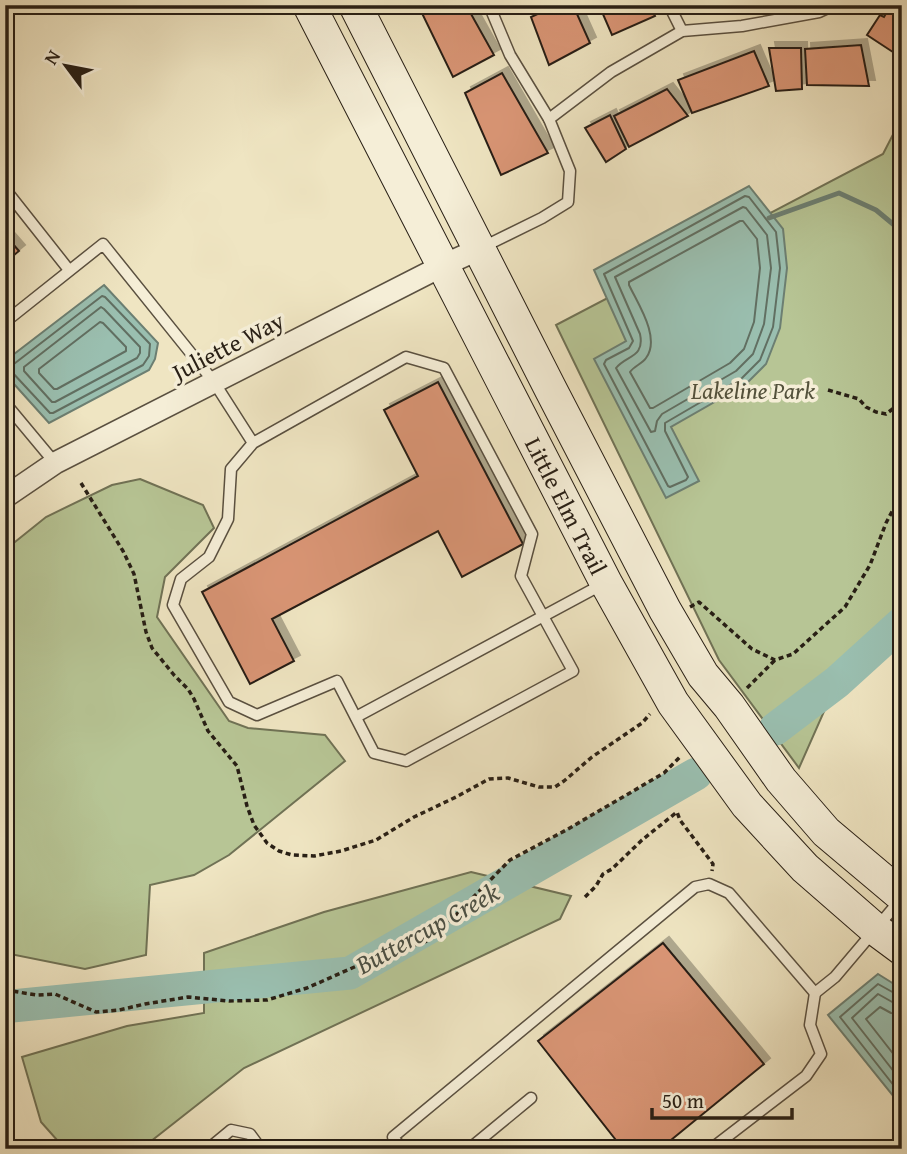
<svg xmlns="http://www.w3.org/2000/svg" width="907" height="1154" font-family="'Gentium Book Plus',serif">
	<defs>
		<filter id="shadow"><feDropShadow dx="6" dy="-6" stdDeviation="0" flood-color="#0004"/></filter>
	</defs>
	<rect width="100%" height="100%" fill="#efe5c2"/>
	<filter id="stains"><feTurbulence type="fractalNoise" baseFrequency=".00286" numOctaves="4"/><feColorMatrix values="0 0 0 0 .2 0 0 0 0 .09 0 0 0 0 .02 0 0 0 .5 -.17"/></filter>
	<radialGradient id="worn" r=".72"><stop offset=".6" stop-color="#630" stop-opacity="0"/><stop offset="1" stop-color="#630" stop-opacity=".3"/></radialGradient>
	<!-- green -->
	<g fill="#b7c595" stroke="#707255" stroke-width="2">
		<path d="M902,117V620L837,682L799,768L719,660L556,325L883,154Z"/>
		<path d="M140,479L203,505L214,528L165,577L157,617L229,721L248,728L325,735L345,761L229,855L194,875L150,885L146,955L85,969L5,953V550L46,517L112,485Z"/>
		<path d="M471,872L571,896L560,919L244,1068L141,1149H65L41,1122L22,1057L127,1026L204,1013V953L324,912Z"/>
	</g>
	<!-- water -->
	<g fill="#9abfb0" stroke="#6c7f72" stroke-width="2">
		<path d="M749,186L783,229L787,268L780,328L766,364L746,384L671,427L699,481L666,498L594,359L626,341L594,270Z"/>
		<path d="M104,285L158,343L155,359L149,370L49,423L5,374V361Z"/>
		<path d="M878,974L902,989V1107L828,1015Z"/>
	</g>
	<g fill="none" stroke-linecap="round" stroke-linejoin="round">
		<!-- shore -->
		<g stroke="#616f62" stroke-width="2">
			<path d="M745,196L749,197L776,232L780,268L773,327L760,360L742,378L665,423V431L688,477L686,480L670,487L668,486L604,364L606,360L629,348L633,341L604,274Z"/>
			<path d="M743,207L746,208L767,235L771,268L764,324L753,354L736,371L662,414L657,421L655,431L651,432L616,368C626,355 645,358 640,334L615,277Z"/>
			<path d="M740,221H743L757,239L760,268L754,322L744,349L730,363L653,408H650L630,372C634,366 642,364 646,358C661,338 638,304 629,285V282Z"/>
			<path d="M102,296L105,297L150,344L149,356L143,365L53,413H50L11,371L10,367Z"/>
			<path d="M101,307L104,309L140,347V353L137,358L55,402H52L24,371V367Z"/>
			<path d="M100,322L103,323L126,347V351L57,389H54L39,373V369Z"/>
			<path d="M902,995L896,994L878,984L840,1017L902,1096"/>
			<path d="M902,1003H894L878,994L852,1018L902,1082"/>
			<path d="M902,1014L891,1013L880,1007L866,1019L902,1065"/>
		</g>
		<!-- stream -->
		<path stroke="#6c7f72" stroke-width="5" d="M769,218L839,193L876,210L899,229L902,228"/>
		<!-- river -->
		<g stroke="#9abfb0" stroke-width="33">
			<path d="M775,729L837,682L902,623"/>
			<path d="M5,1008L12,1006L350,973L696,774"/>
		</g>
	</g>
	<!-- building -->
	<g fill="#d99575" stroke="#281f15" stroke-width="2" filter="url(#shadow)">
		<path d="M418,5H466L494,55L453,77Z"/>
		<path d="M557,5H573L590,43L549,65L531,17Z"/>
		<path d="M599,5H650L655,16L612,35Z"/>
		<path d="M891,5H902V58L867,35L880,15L884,17Z"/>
		<path d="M861,45L869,86L807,85L805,49Z"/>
		<path d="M769,48H801L802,89L776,91Z"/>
		<path d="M754,51L769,86L692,113L678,80Z"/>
		<path d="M502,73L548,153L501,175L465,93Z"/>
		<path d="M667,89L688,116L629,147L614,116Z"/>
		<path d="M610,115L626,149L606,162L585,128Z"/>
		<path d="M5,235L19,251L8,260L7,258L5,260Z"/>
		<path d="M438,382L523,544L462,577L438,531L272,619L294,661L250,684L202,592L418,476L384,410Z"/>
		<path d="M663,943L764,1064L660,1149H623L538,1041Z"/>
	</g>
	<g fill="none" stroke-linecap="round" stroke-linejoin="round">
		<!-- lane casing -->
		<g stroke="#5a5040" stroke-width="13">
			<g id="lane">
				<path d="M669,5L682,31"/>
				<path d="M549,119L611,72L682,31L742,26L819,12L834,5"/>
				<path d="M5,189L69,270"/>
				<path d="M483,247L542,218L568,202L570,171L549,119L510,55L489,5"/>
				<path d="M5,322L103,244L214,382L253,443L406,357L444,368L532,534L521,576L573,671L406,761L374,753L337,681L257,715L229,702L173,605L181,579L209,557L228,519L231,469L253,443"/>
				<path d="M5,403L55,463"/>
				<path d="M356,717L603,584"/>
				<path d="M208,1149L231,1130L250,1134L261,1149"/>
				<path d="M402,1149L393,1137L695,887L709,884L729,893L815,993L835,977L901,899"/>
				<path d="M469,1149L531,1098"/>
				<path d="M711,1149L806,1076L821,1054L810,1025L815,993"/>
			</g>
		</g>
		<!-- street casing -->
		<g stroke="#5a5040" stroke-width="24">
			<path id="street" d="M5,497L55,463L442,266L479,249"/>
		</g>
		<!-- secondary casing -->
		<g stroke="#281f15" stroke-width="34">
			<g id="secondary">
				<path d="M309,5L606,583L673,703L747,805L805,868L875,929L902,949"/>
				<path d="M355,5L551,390L665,610L703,675L729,706L781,780L826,832L902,896"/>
			</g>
		</g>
		<!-- path -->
		<g stroke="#281f15" stroke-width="3.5" stroke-dasharray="5 3.5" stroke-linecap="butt">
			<path d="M828,390L859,399L866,407L876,412L886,414L902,402"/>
			<path d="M81,483L123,551L134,574L146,632L152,648L174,675L188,689L194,699L208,731L237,766L247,806L254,825L267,843L279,851L292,855L314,856L341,851L376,840L414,817L456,797L489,779L508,778L539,787H555L564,781L592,757L642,723L650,714"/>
			<path d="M690,607L699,602L752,649L775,660L793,654L845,607L870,565L886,523L896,504L902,485"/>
			<path d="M747,688L775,660"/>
			<path d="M585,897L596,886L603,874L612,869L642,840L677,812L680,820L713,864L712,871"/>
			<path d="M5,990L37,995L55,994L96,1012L119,1010L145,1004L188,997L229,1001L267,1000L307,988L377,957L427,941L447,924L510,860L568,829L664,773L681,756"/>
		</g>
		<!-- lane -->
		<use href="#lane" stroke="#f5eed7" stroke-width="10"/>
		<!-- street -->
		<use href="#street" stroke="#f5eed7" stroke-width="21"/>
		<!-- secondary -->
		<use href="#secondary" stroke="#f5eed7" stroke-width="32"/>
	</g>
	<g text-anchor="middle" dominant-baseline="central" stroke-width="7" stroke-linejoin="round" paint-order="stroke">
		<!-- street labels -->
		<g font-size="24" fill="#281f15" stroke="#f5eed7">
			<text transform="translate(228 346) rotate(-27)">Juliette Way</text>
			<text transform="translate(566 506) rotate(63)">Little Elm Trail</text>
		</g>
		<!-- park labels -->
		<g font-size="24" font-style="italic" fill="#53513b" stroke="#f5eed7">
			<text x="753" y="390">Lakeline Park</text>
		</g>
		<!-- water labels -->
		<g font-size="26" font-style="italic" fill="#4a4f44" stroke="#f5eed7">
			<text transform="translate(427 928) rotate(-29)">Buttercup Creek</text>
		</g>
	</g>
	<!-- margin -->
	<rect width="907" height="1154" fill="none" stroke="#efe5c2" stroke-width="28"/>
	<rect x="7" y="7" width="893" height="1140" fill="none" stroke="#281f15" stroke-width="3.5"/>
	<rect x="14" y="14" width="879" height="1126" fill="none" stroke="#281f15" stroke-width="2"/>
	<!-- north arrow -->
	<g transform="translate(66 66) rotate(302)" stroke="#f5eed7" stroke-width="5" paint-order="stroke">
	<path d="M0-5L12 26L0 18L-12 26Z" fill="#281f15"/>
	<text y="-10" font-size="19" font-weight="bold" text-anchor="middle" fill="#281f15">N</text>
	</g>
	<!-- scale -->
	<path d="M652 1108v10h140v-10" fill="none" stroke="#281f15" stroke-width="3.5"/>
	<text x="662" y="1108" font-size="21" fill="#281f15" stroke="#f5eed7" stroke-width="5" paint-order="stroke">50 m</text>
	<rect width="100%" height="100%" filter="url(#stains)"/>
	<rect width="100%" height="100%" fill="url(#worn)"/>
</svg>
